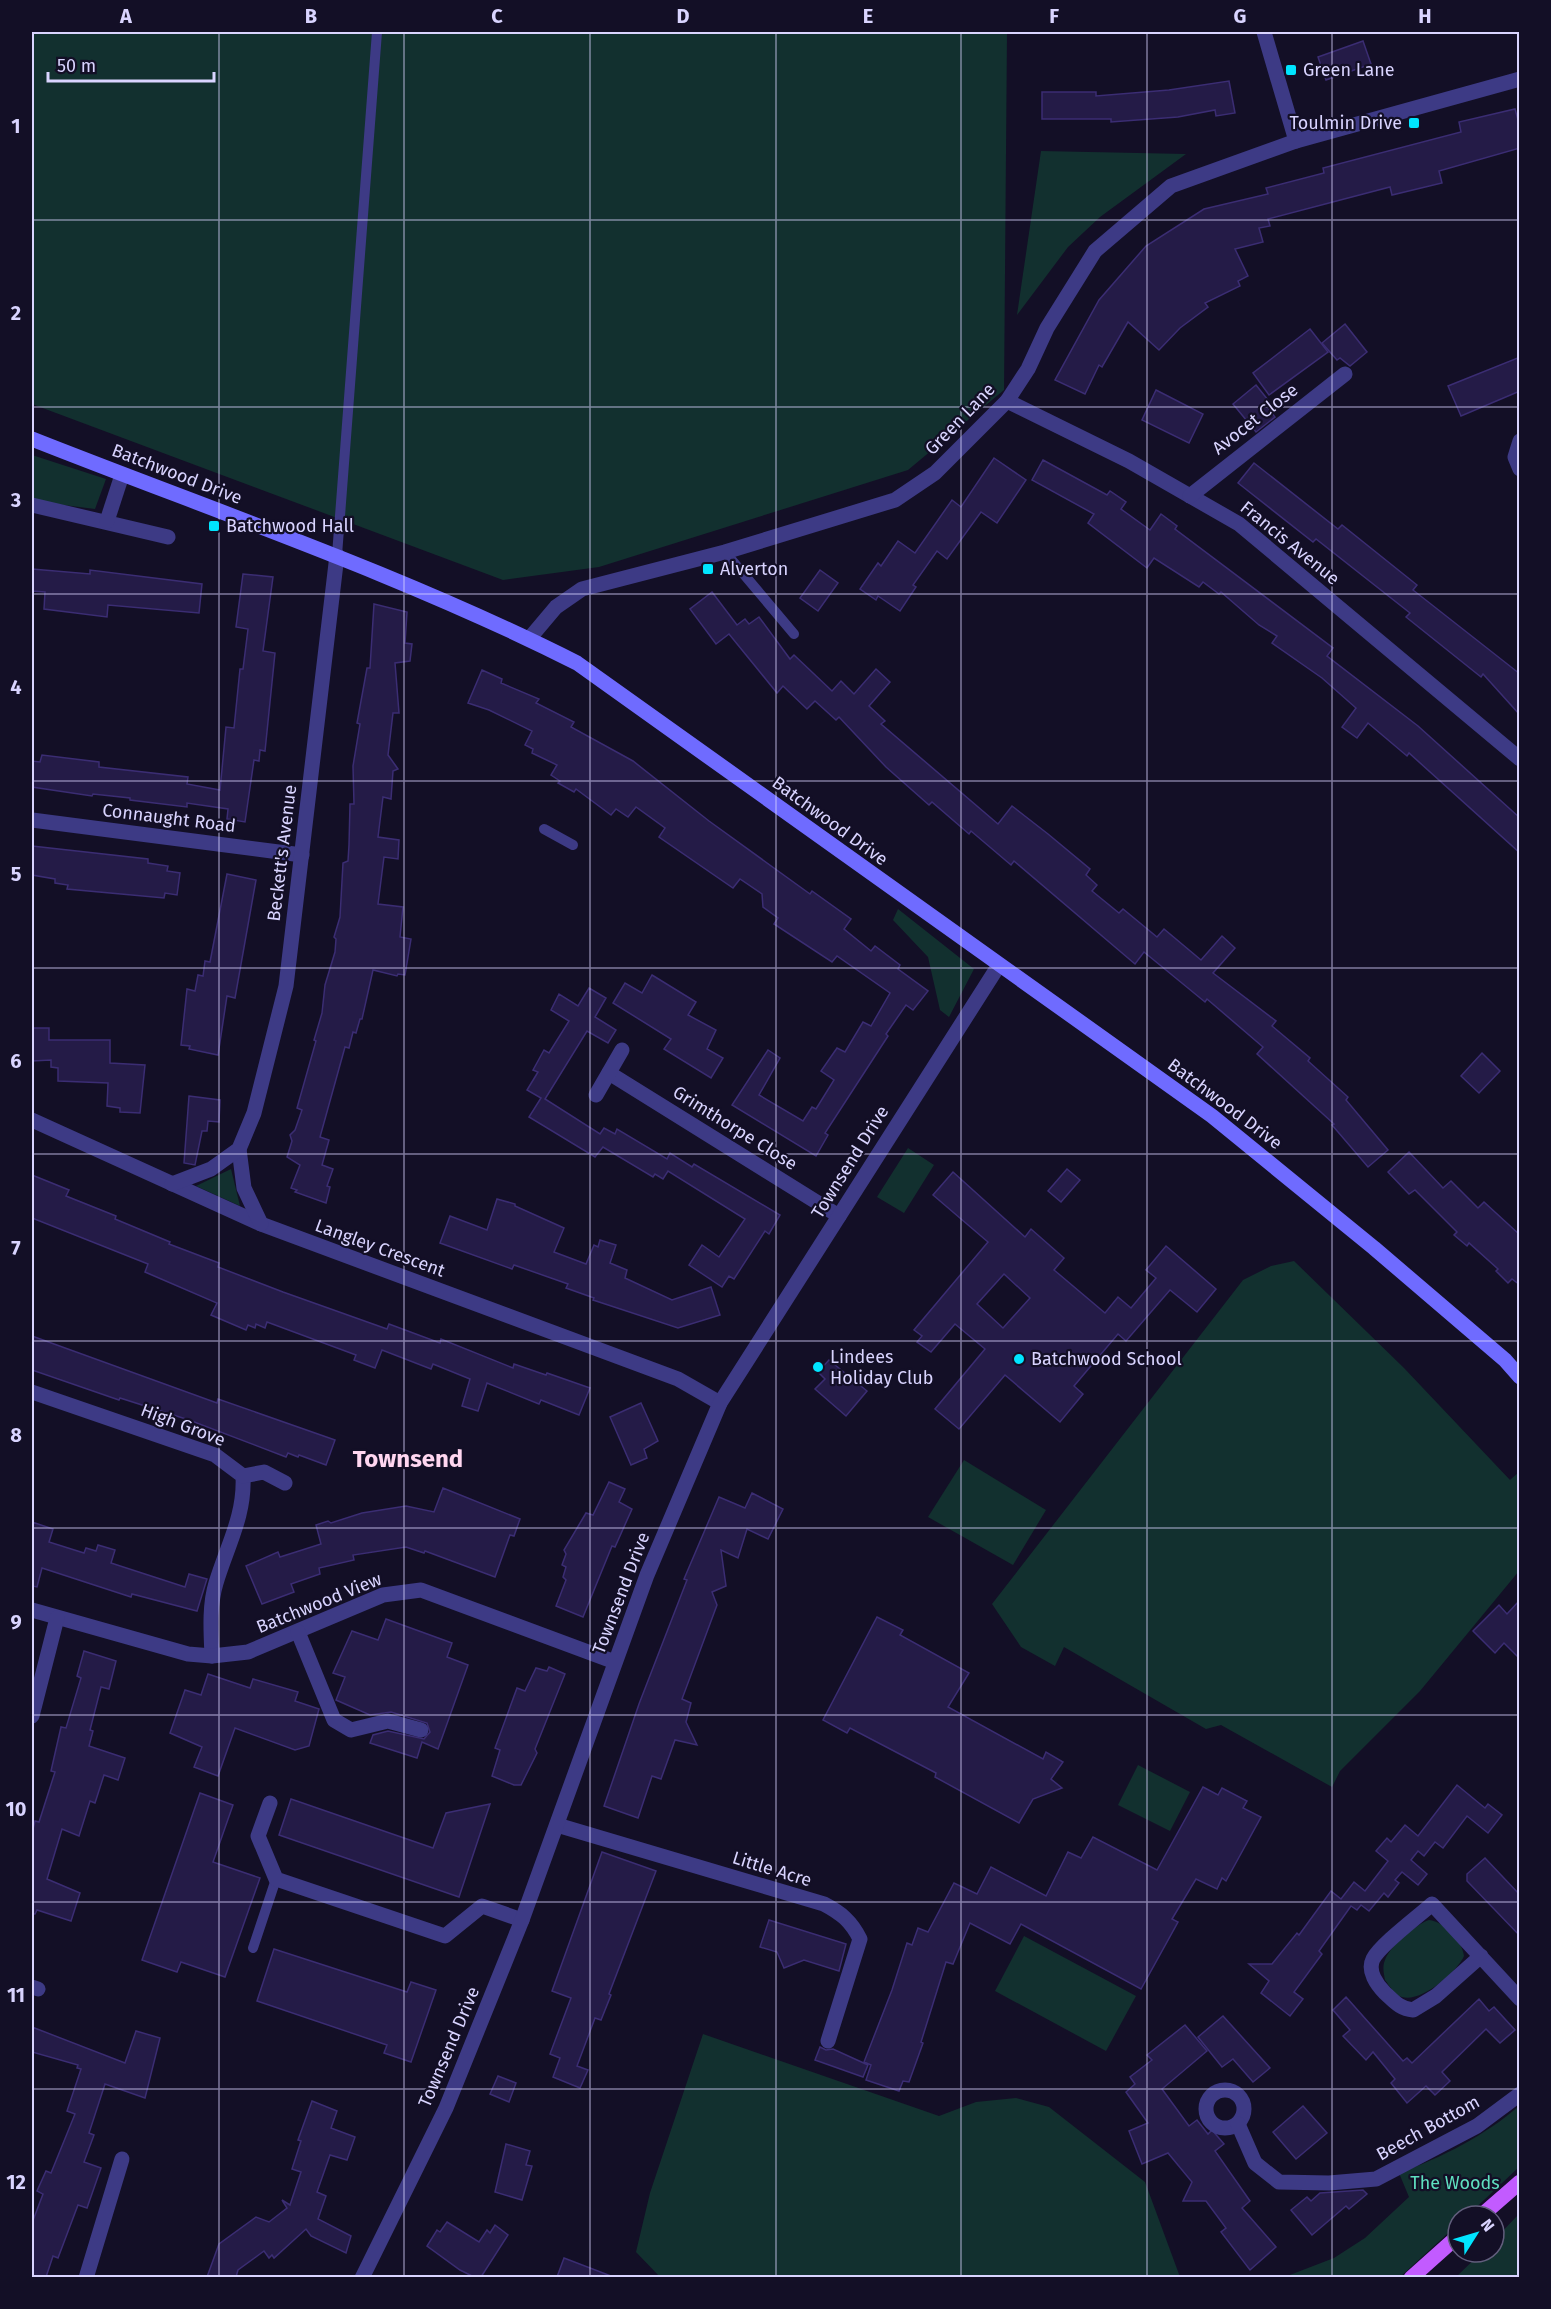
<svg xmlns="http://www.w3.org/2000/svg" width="1551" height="2309" font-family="'Fira Sans',sans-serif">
	<rect width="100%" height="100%" fill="#130f26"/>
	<!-- green -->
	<g fill="#12302f">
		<path d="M32,32H1007L1004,390L908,470L599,567L503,580L32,404Z"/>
		<path d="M1041,151L1186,154L1100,217L1068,247L1017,315Z"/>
		<path d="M32,455L106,479L95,509L32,501Z"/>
		<path d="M898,909L974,969L949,1017L940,1010L928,957L893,920Z"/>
		<path d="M908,1148L934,1165L904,1213L877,1197Z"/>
		<path d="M231,1169L240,1206L196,1186Z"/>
		<path d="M1294,1261L1404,1368L1510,1480L1519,1472V1571L1420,1691L1340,1771L1332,1787L1221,1725L1206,1729L1064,1647L1055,1666L1021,1647L992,1604L1243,1280L1271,1266Z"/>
		<path d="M964,1460L1046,1510L1013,1565L928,1517Z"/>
		<path d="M1138,1765L1190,1792L1170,1831L1118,1805Z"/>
		<path d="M1429,1920C1445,1922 1462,1940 1464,1956C1457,1972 1421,2003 1402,1997C1394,1995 1390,1986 1385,1980C1384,1973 1382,1967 1385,1960C1390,1946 1415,1925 1429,1920Z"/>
		<path d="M1024,1936L1136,1996L1106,2051L995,1991Z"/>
		<path d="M703,2034L939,2116L976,2102L1016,2098L1049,2107L1145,2182L1180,2277H660L636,2252L650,2193Z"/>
		<path d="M1519,2106V2167L1467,2216H1458V2224L1400,2277L1282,2278L1334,2258L1365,2238L1409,2197L1399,2173C1441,2158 1486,2135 1519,2106Z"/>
		<path d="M1519,2214V2277H1456L1482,2252H1494V2240Z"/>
	</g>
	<!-- building -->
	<g fill="#241b47" stroke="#3b2d73" stroke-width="1.5" fill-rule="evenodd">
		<path d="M1363,41L1371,64L1326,80L1318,57Z"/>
		<path d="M1229,81L1235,113L1216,116L1215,110L1178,117L1111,122V119H1042V92H1096V96L1169,90Z"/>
		<path d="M1515,109L1520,127V148L1439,171L1442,183L1392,195L1390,187L1268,219L1270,226L1259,228L1263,242L1235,249L1248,276L1238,281L1240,286L1205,303L1208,307L1180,328L1159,350L1128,322L1102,367L1099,365L1085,394L1055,380L1099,300L1146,246L1204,209L1268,194L1266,188L1324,173L1323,168L1461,132L1459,122Z"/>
		<path d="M1345,324L1367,352L1350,366L1340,358L1337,360L1322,343Z"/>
		<path d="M1310,329L1328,352L1269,395L1253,373Z"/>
		<path d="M1520,357V391L1461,416L1448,386Z"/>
		<path d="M1256,385L1272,405L1268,408L1275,417L1256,432L1233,404Z"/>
		<path d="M1156,390L1203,414L1189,443L1142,420Z"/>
		<path d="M994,458L1026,480L997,523L981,512L947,559L937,551L913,585L916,587L900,611L878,596L876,600L860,589L878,563L881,566L898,541L915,553L952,500L961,507Z"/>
		<path d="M1043,460L1107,495L1110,491L1126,502L1121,509L1150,530L1161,514L1177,526L1175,529L1333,648L1327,656L1418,726L1520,818V853L1409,753L1407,756L1368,723L1357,738L1342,727L1356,708L1322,678L1272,643L1277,636L1259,625L1221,592L1219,594L1203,582L1199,587L1154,558L1147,568L1088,523L1094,514L1032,480Z"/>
		<path d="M1254,463L1338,529L1342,525L1417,585L1413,590L1520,674V715L1483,674L1481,677L1406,617L1410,613L1316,539L1313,542L1238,483Z"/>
		<path d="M32,569L90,574V570L202,584L199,613L108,605L107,617L44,609L45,592L32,591Z"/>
		<path d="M820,570L838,583L818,611L800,598Z"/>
		<path d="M243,574L273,577L263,651L275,653L265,751L260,750L259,761L254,760L245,822L227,819L228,809L187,803V807L130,800V798L93,794L92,796L32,787V761L40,762L42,755L99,762V767L188,777L187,784L220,790L226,727L234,728L240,669H243L248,629L236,627Z"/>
		<path d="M712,592L737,625L745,619L749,624L759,617L790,659L794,655L832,691L841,681L854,694L876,669L890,682L869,706L885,721L881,724L998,824L1012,806L1048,834L1090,869L1086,875L1097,885L1092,891L1119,913L1123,909L1157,937L1164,929L1201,960L1222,936L1235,948L1213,973L1276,1021L1272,1026L1310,1058L1308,1061L1348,1097L1346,1100L1388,1150L1368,1167L1332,1125L1334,1124L1257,1054L1263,1047L1207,999L1205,1002L1144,952L1135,964L1014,861L1011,865L971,831L969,834L932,802L929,805L886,767L839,717L836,720L815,701L807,709L783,686L777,693L729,634L716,644L690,609Z"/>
		<path d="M374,604L407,612L405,643L412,644L410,661L395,663L399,713H393L388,755L398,769L393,771L391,799L383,797L378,837L399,840L398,859L384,857L378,904L403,907L400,937L411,939L405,975L398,974L397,976L373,970L362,1019H360L356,1033L353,1032L349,1048L345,1047L320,1137L329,1140L322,1165L333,1169L327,1186L330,1187L326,1203L295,1192L297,1190L291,1188L300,1165L287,1157L292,1141L290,1135L295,1130L302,1110L297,1108L316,1041L314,1040L322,1013L325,985L335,952L336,939L334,937L340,917L343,863L348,861L349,845L350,804H354L353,766L360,724L357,723L367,668H370Z"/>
		<path d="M482,670L502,679L501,683L539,699L536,703L574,722L571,727L633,761L709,821L810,894L812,891L851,919L844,929L871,951L875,946L900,965L898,969L928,991L913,1010L906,1005L886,1034L888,1036L825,1133L828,1135L816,1156L732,1105L768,1050L780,1058L759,1095L803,1121L812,1107L816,1109L834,1080L821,1071L837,1048L845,1052L863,1022L871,1026L890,993L837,956L832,962L774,924L778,918L763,907L762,894L740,879L733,888L659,837L665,828L636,807L628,817L616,809L611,815L576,789L574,792L558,783L560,781L551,775L557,765L532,753L533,749L525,745L532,731L489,710L468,703Z"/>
		<path d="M32,846L148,859V863L168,866L167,871L180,873L177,895L165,893L164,898L67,889L68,885L55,883V879L32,875Z"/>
		<path d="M227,874L256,880L235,998L227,996L218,1055L189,1049L190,1046L181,1045L187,989L195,991L198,975L203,976L205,961L210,962Z"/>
		<path d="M652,975L696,1002L688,1015L716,1030L707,1049L723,1058L711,1078L664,1049L671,1039L613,1003L625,983L642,993Z"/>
		<path d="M589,988L606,998L595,1017L616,1030L608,1043L587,1031L545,1099L600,1134L604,1128L615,1134L617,1129L667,1159L670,1153L692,1167L694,1164L780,1215L769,1234L765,1231L734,1279L729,1276L722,1287L689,1265L702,1245L719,1257L745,1219L668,1171L663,1179L655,1174L653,1177L603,1147L595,1157L529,1117L541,1098L527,1090L538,1072L533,1070L544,1050L549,1053L569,1021L551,1010L559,994L578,1006Z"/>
		<path d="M32,1028H49V1040H110V1063L145,1065L140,1113L120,1112V1108L107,1106L108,1083L58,1081V1068L51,1067V1060L32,1061Z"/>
		<path d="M1482,1053L1500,1071L1479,1093L1461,1076Z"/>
		<path d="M189,1096L220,1100L219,1122L208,1121L207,1131H202L195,1165L184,1163Z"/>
		<path d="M1409,1152L1443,1188L1451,1181L1478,1208L1484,1202L1520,1235V1285L1512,1279L1508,1283L1496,1271L1498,1269L1469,1243L1467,1246L1454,1235L1457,1232L1415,1190L1409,1194L1388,1172Z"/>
		<path d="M1067,1169L1080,1180L1061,1202L1048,1191Z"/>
		<path d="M953,1172L1025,1237L1031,1229L1064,1258L1054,1270L1105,1313L1118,1297L1131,1308L1156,1278L1146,1270L1166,1246L1216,1289L1197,1312L1170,1290L1126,1341L1118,1334L1074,1386L1083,1394L1060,1422L1005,1375L959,1429L935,1409L985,1349L955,1324L931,1352L917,1342L922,1336L914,1330L988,1242L933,1195ZM1004,1274L1030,1298L1003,1328L977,1304Z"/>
		<path d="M32,1175L69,1190L66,1196L116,1216L115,1219L170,1242L169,1244L219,1263L218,1267L283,1292L387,1329L389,1324L440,1343L441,1339L513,1368L514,1364L546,1375L547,1373L590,1388L579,1415L541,1400L539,1404L487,1383L478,1411L462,1406L470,1379L433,1364L431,1369L382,1350L375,1368L354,1360L356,1355L267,1322L265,1328L256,1324L255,1328L248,1325L246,1330L211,1315L217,1303L145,1272L148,1264L32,1218Z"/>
		<path d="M497,1199L515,1204V1206L564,1228L554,1252L586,1264L594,1245L598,1247L600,1240L616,1245L610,1263L627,1270L625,1278L672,1300L711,1287L720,1315L678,1328L593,1300L594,1298L566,1288L568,1284L514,1265L512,1269L440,1243L450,1216L487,1230Z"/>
		<path d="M32,1336L217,1403L218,1399L335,1440L326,1465L299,1455L298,1457L288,1453L286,1457L189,1420L120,1398L119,1400L32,1370Z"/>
		<path d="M829,1360L867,1391L846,1416L815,1389L825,1379L818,1372Z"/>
		<path d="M641,1403L658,1441L644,1449L647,1458L631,1465L610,1417Z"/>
		<path d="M609,1482L625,1489L619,1502L632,1509L615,1547L612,1546L583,1617L556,1606L566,1580L563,1577L566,1567L562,1565L566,1554L564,1550L586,1513L593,1515Z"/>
		<path d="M443,1488L520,1519L514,1536L510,1535L495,1577L425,1551L424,1553L406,1547L353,1555L354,1560L319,1568L320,1574L291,1584L294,1592L262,1604L246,1566L278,1552L280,1557L321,1544L316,1525L328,1521L331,1523L362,1513L406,1506L434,1512Z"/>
		<path d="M752,1493L783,1509L768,1539L747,1529L738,1558L721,1550L726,1586L712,1592L717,1605L682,1699L691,1703L686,1722L697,1745L675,1740L661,1779L652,1776L638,1818L604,1806L639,1704L687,1580L684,1579L719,1497L745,1508Z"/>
		<path d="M32,1522L53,1529L49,1542L84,1553L86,1548L96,1551L98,1545L115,1550L111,1563L185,1587L189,1574L207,1579L197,1611L132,1594L131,1597L42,1568L37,1587L32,1586Z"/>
		<path d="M1520,1600V1659L1504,1643L1495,1653L1473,1631L1499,1605L1507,1614Z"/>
		<path d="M877,1617L903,1630L900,1635L969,1673L948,1707L1043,1759L1046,1752L1063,1762L1051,1779L1062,1788L1033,1799L1019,1823L935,1777L936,1773L850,1728L847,1733L823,1720Z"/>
		<path d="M386,1619L452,1643L447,1657L468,1665L438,1749L422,1742L417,1758L370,1743L373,1735L388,1731L424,1739L430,1732L427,1723L391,1712L370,1715L336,1700L345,1677L333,1673L352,1631L378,1640Z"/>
		<path d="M84,1651L116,1661L109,1689L101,1687L90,1730L93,1731L89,1746L125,1758L118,1780L104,1775L95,1803L90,1801L79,1836L62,1829L47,1879L80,1893L71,1921L37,1910L35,1914H32V1833L35,1821L39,1822L55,1772L51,1771L61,1727L66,1728L81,1678L77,1676Z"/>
		<path d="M549,1667L565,1674L535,1749L537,1753L521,1785H514L492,1776L500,1750L495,1748L517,1688L525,1691L536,1668L547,1671Z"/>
		<path d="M208,1674L250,1688L253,1679L298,1692L295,1701L319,1709L309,1746L295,1750L235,1728L218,1776L194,1767L202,1747L170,1733L185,1690L201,1695Z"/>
		<path d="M1457,1785L1485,1808L1488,1804L1502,1815L1488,1833L1467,1816L1443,1848L1435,1842L1424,1856L1418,1851L1411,1860L1427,1874L1418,1885L1402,1872L1395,1880L1399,1883L1388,1897L1384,1893L1369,1911L1361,1905L1357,1910L1351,1906L1319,1951L1322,1954L1294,1992L1303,1999L1290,2016L1261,1993L1269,1981L1249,1964H1272L1297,1933L1299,1935L1331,1891L1341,1899L1354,1882L1365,1891L1388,1861L1376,1851L1387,1838L1391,1842L1405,1825L1418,1836Z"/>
		<path d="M1203,1787L1218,1795L1222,1788L1247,1801L1243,1808L1261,1817L1226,1881L1222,1878L1217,1889L1196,1879L1172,1919L1178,1922L1141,1989L1021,1924L1010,1944L970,1923L953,1964L946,1962L921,2042L923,2043L909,2082L903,2081L899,2091L866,2080L871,2065L864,2062L892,1990L907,1943L912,1945L918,1928L928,1932L954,1883L977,1894L991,1867L1046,1896L1068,1852L1081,1858L1093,1837L1157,1870Z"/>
		<path d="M200,1793L233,1805L213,1862L260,1878L225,1977L181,1962L177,1972L142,1960Z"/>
		<path d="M291,1799L433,1848L446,1813L490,1804L459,1897L279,1835Z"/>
		<path d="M602,1852L656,1871L609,1994L611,1995L601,2020L595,2018L577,2066L588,2070L580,2088L553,2077L560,2058L550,2054L571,1998L552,1991Z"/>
		<path d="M1485,1858L1520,1895V1936L1467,1881V1874Z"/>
		<path d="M769,1920L846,1944L839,1971L804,1960L784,1968L777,1952L760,1947Z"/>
		<path d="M274,1949L407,1992L411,1982L436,1990L411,2062L384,2053L387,2045L257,2001Z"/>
		<path d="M1346,1997L1403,2061L1407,2058L1412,2063L1479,1999L1489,2011L1494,2007L1515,2030L1500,2043L1486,2029L1442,2072L1450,2081L1435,2095L1426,2086L1407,2103L1391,2083L1395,2079L1373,2052L1366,2060L1343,2036L1350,2030L1333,2010Z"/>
		<path d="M1223,2016L1270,2068L1253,2082L1233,2059L1222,2067L1198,2037Z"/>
		<path d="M1185,2025L1207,2051L1162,2089L1189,2126L1197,2120L1208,2134L1212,2130L1224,2144L1215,2151L1250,2201L1242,2208L1276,2247L1250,2270L1221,2232L1226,2228L1206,2201H1183L1192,2182L1168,2153L1142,2164L1129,2131L1148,2123L1126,2092L1135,2084L1130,2077L1152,2060L1147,2055Z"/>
		<path d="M32,2027L125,2063L136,2031L160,2038L145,2098L105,2084L89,2133L94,2135L84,2162L101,2168L87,2208L78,2205L58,2258L53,2256L46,2277H32V2223L43,2194L37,2191L46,2171L51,2173L75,2114L67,2111L81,2069L77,2068L78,2065L32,2052Z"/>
		<path d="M820,2047L826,2050L833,2049L868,2065L863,2077L815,2060Z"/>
		<path d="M498,2076L516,2083L509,2102L490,2094Z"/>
		<path d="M312,2101L337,2111L331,2128L355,2137L347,2160L330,2155L317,2192L326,2196L318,2219L351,2236L346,2253L311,2236L306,2229L274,2258L272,2255L269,2258L264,2251L238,2270L236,2277H207L219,2244L256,2217L269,2222L287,2208L282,2200L290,2205L301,2172L292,2169L301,2141L298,2140Z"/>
		<path d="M1303,2106L1327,2133L1296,2159L1273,2132Z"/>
		<path d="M506,2144L530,2151L526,2165L532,2166L522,2200L495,2192Z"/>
		<path d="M1363,2190L1367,2194L1349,2209L1346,2206L1312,2235L1291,2210L1307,2197L1311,2201L1320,2193Z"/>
		<path d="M447,2222L479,2242L487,2230L490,2233L495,2225L508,2235L481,2277H474L460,2270L427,2246L437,2230L440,2232Z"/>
		<path d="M564,2258L611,2276V2277H557Z"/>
	</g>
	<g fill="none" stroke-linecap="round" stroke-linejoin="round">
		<!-- lane -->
		<g stroke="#3d3a85" stroke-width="10">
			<path d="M725,552L794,634"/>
			<path d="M337,555L377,32"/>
			<path d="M544,829L573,845"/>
			<path d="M253,1948L276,1879"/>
		</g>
		<!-- street -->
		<g stroke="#3d3a85" stroke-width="15">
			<path d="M1264,32L1296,141"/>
			<path d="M1007,401L1129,461L1239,524L1520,759"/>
			<path d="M1520,441L1515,457L1520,469"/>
			<path d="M1190,496L1345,374"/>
			<path d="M32,505L168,537"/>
			<path d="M107,521L122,475"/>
			<path d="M529,639L556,607L582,589L725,552L895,500L935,473L1007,401L1028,369L1047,328L1095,251L1171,186L1296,141L1520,79"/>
			<path d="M32,820L302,855"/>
			<path d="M609,1073L839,1216"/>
			<path d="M596,1095L622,1050"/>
			<path d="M32,1120L261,1224L678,1379L720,1403"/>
			<path d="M239,1149L244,1188L261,1224"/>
			<path d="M172,1184L211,1169L239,1149L254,1113L286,986L337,555"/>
			<path d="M32,1392L215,1455L243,1476C245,1516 227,1546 216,1583C209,1606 211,1632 212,1656"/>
			<path d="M243,1476L264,1472L285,1483"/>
			<path d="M32,1610L188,1654L212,1656L248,1652L383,1595L421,1590L615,1662"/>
			<path d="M298,1632L334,1720L351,1730L388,1721L421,1730"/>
			<path d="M32,1716L57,1618"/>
			<path d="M270,1803L258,1836L276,1879L445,1936L482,1906L522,1920"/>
			<path d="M557,1825L824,1904C841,1913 851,1921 860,1939L828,2041"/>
			<path d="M1481,1956L1436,1996L1413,2010C1400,2009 1394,2001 1385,1993C1377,1985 1367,1971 1373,1959C1381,1944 1419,1916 1432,1904L1520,1999"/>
			<path d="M32,1987L38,1989"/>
			<circle cx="1225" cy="2109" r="19"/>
			<path d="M1238,2124L1255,2163L1279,2182L1329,2183L1376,2179L1477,2126L1520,2094"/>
			<path d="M86,2278L122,2159"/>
			<path d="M362,2278L446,2108L522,1920L647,1575L720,1403L999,965"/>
		</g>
		<!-- secondary -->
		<path stroke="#6f6bff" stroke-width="15" d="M32,439C214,511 401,574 577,663L1212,1116L1374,1248L1505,1360L1520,1377"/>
		<!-- primary -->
		<g stroke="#c25bff" stroke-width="15">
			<path d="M1481,2216L1520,2182"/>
			<path d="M1411,2278L1458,2236"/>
		</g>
	</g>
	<!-- grid -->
	<path fill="none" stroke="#d9d4ff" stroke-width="1.5" stroke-opacity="0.55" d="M219,32V2278M404,32V2278M590,32V2278M776,32V2278M961,32V2278M1147,32V2278M1332,32V2278M32,220H1520M32,407H1520M32,594H1520M32,781H1520M32,968H1520M32,1154H1520M32,1341H1520M32,1528H1520M32,1715H1520M32,1902H1520M32,2089H1520"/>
	<!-- markers -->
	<g fill="#00e5ff" stroke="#130f26" stroke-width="2">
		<rect x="1285" y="64" width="12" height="12" rx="3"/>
		<rect x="1408" y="117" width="12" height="12" rx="3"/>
		<rect x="208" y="520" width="12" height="12" rx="3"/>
		<rect x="702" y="563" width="12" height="12" rx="3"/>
		<circle cx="1019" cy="1359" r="6"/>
		<circle cx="818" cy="1367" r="6"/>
	</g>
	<g text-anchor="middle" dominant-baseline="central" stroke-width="4.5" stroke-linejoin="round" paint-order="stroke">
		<!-- poi labels -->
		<g font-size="18" fill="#d9d4ff" stroke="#130f26" text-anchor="start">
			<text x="1303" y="70">Green Lane</text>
			<text x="1402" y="123" text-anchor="end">Toulmin Drive</text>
			<text x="226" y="526">Batchwood Hall</text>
			<text x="720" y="569">Alverton</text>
			<text x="830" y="1357">Lindees<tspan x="830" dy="21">Holiday Club</tspan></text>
			<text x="1031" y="1359">Batchwood School</text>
		</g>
		<!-- street labels -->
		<g font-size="18" fill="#d9d4ff" stroke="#130f26">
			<text transform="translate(960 419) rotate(-46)">Green Lane</text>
			<text transform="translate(1255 419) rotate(-38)">Avocet Close</text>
			<text transform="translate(177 474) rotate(21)">Batchwood Drive</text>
			<text transform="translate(1290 543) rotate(39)">Francis Avenue</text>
			<text transform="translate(169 818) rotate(7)">Connaught Road</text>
			<text transform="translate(830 821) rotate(36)">Batchwood Drive</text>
			<text transform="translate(282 853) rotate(-83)">Beckett's Avenue</text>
			<text transform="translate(1225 1104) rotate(37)">Batchwood Drive</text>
			<text transform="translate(735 1128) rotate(32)">Grimthorpe Close</text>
			<text transform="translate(850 1162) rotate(-58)">Townsend Drive</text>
			<text transform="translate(380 1248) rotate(20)">Langley Crescent</text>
			<text transform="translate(183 1425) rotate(21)">High Grove</text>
			<text transform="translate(621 1593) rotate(-69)">Townsend Drive</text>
			<text transform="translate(319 1603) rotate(-22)">Batchwood View</text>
			<text transform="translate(772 1869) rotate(17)">Little Acre</text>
			<text transform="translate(449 2047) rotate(-67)">Townsend Drive</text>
			<text transform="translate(1428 2128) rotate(-29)">Beech Bottom</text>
		</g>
		<!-- park labels -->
		<g font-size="18" fill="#5fe0c0" stroke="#130f26">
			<text x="1455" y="2183">The Woods</text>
		</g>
		<!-- district labels -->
		<g font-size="24" font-weight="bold" fill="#ffd6f0" stroke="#130f26">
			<text x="408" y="1459">Townsend</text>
		</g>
	</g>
	<!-- border -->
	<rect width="1551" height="2309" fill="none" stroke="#130f26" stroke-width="66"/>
	<!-- north arrow -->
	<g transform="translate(1476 2234) rotate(53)"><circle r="28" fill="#130f26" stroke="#625e7d" stroke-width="1.5"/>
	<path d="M0-4.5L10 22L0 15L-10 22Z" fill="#00e5ff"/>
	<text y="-9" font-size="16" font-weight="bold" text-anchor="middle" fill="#d9d4ff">N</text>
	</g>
	<!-- scale -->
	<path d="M48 72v9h166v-9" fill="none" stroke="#d9d4ff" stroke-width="3"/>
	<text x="57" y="72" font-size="18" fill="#d9d4ff" stroke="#130f26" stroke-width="4.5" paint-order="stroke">50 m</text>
	<rect x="33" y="33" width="1485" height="2243" fill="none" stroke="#d9d4ff" stroke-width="2"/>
	<g font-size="20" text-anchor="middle" font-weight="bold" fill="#d9d4ff">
		<text x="126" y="23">A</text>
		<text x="311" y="23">B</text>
		<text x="497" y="23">C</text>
		<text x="683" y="23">D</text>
		<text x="868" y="23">E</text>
		<text x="1054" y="23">F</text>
		<text x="1240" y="23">G</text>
		<text x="1425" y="23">H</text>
		<text x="16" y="133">1</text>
		<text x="16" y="320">2</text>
		<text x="16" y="507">3</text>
		<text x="16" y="694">4</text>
		<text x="16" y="881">5</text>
		<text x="16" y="1068">6</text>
		<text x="16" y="1255">7</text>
		<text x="16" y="1442">8</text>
		<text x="16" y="1629">9</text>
		<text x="16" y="1816">10</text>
		<text x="16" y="2002">11</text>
		<text x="16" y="2189">12</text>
	</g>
</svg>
